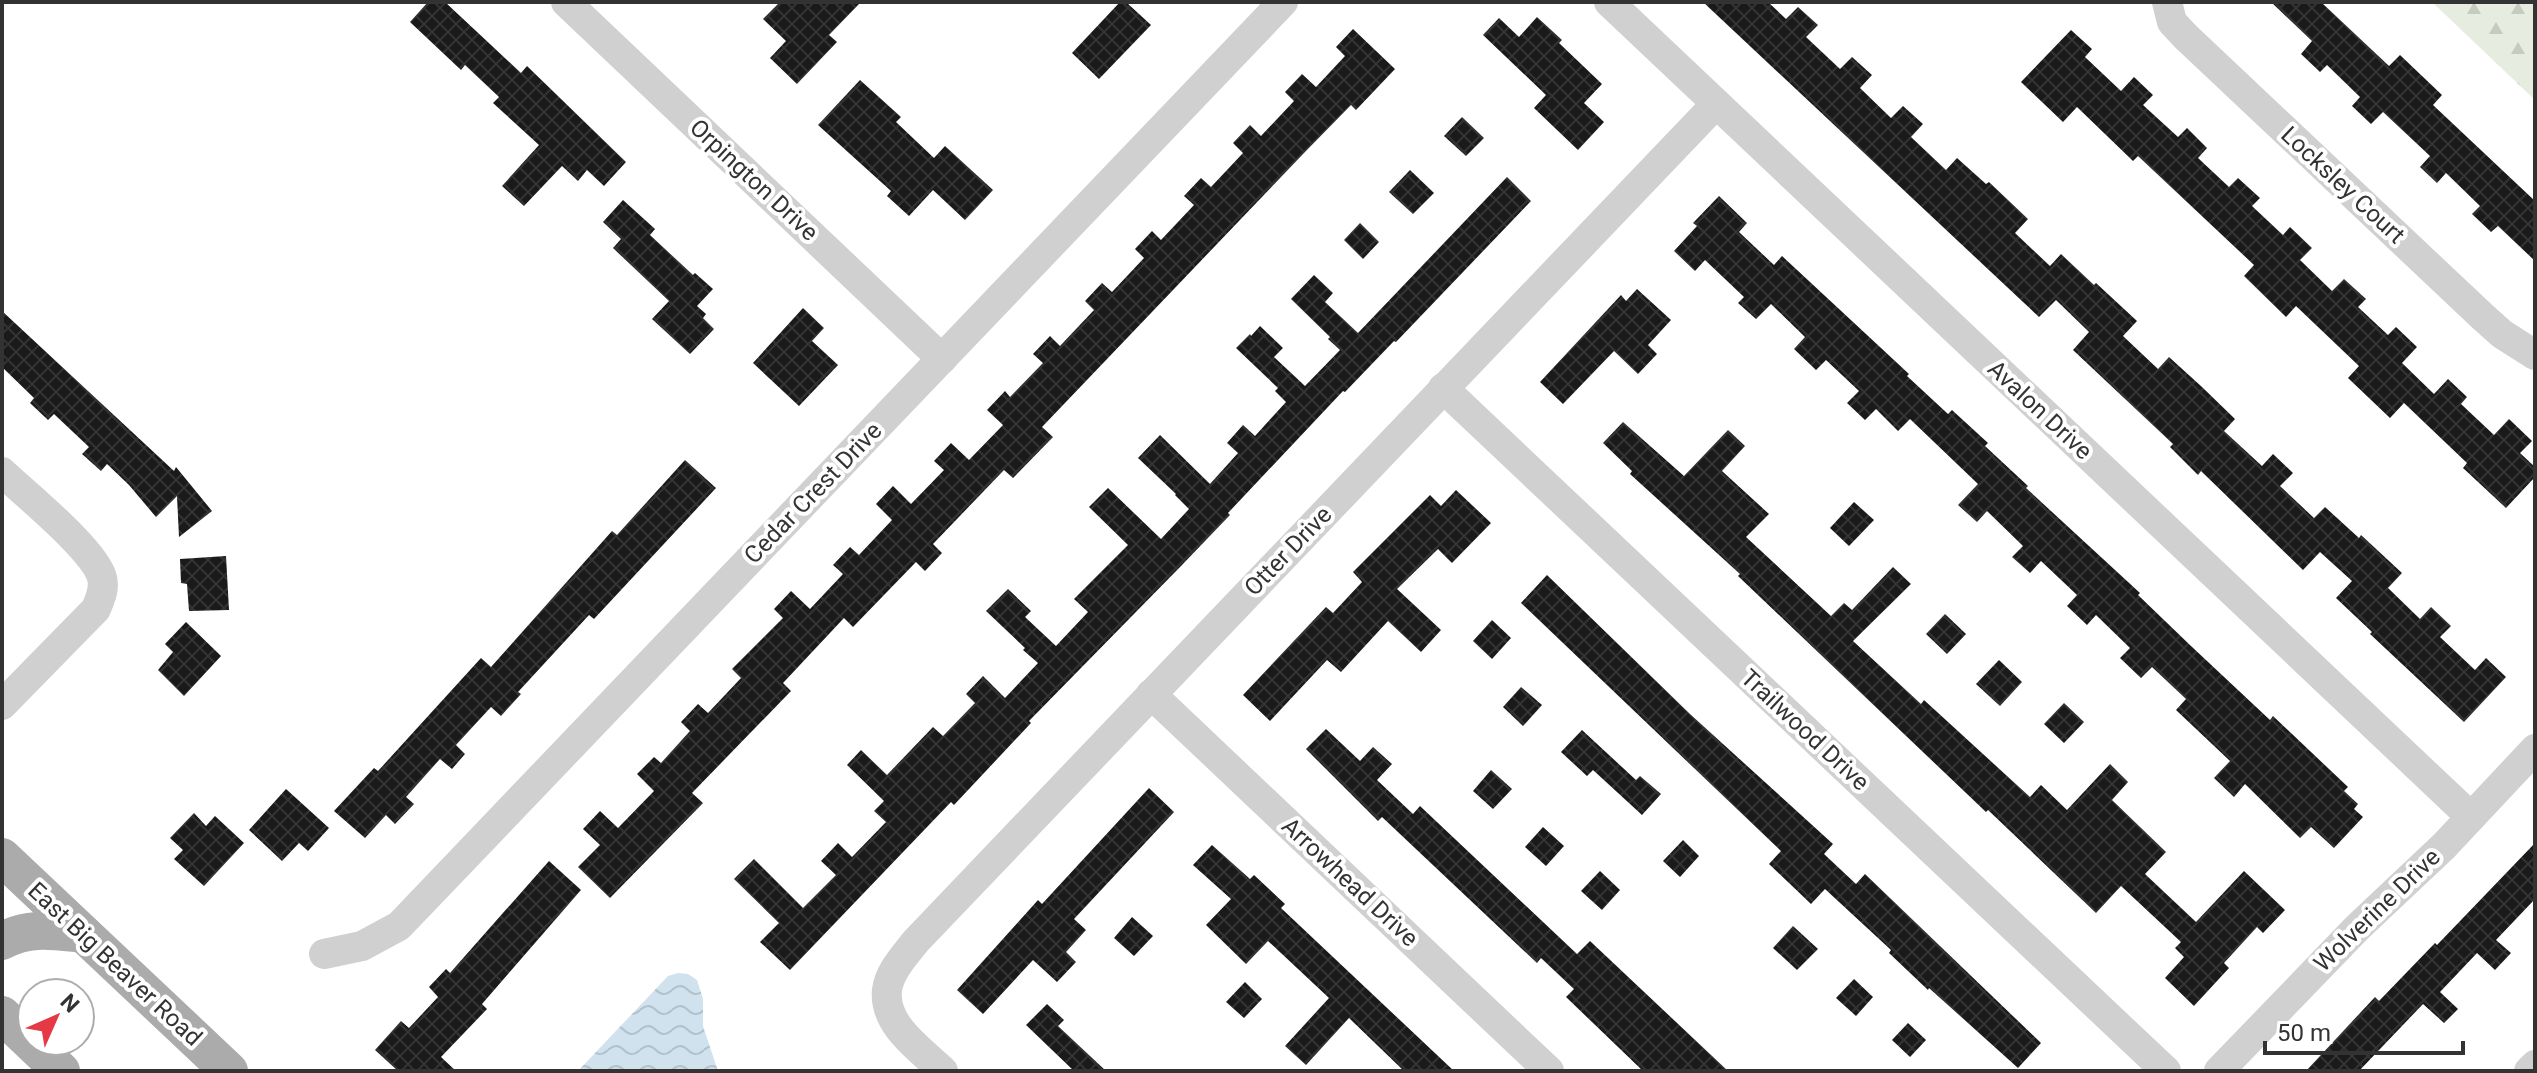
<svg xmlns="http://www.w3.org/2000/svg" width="2537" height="1073" font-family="Roboto,sans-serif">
	<defs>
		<pattern id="forest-firs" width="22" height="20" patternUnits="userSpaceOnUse" patternTransform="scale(2)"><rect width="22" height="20" fill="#e6ecdf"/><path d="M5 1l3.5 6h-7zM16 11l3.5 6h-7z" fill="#c6cbc0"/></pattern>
		<pattern id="water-waves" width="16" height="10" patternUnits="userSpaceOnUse" patternTransform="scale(2)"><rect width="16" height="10" fill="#cfe2ee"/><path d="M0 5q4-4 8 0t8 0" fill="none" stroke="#b2c2cd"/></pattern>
		<pattern id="building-cross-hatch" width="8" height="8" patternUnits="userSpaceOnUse" patternTransform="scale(2)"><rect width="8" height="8" fill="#1a1a1a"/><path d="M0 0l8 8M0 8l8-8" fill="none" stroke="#333"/></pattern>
	</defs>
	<rect width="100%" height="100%" fill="#fff"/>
	<!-- forest -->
	<path fill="url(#forest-firs)" d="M2432,2H2535V100Z"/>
	<!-- water -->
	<path fill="url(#water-waves)" d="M678,973L688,974L697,980L703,999V1026L718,1071H578L668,976Z"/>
	<!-- building -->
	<g fill="url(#building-cross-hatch)">
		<path d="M428,2H445L521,73L527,66L626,162L604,186L587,170L578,181L562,166L524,206L502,186L539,145L493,103L499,97L465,65L461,70L410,22Z"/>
		<path d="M780,2H861L829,35L837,42L797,84L770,58L786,41L763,19Z"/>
		<path d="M1120,2H1126L1151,25L1099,79L1072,53Z"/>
		<path d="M1703,2H1768L1786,19L1798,7L1818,25L1806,37L1840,69L1852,57L1872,75L1860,88L1891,118L1903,106L1923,124L1911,137L1946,170L1957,158L1986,184L1989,182L2028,219L2015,233L2050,266L2061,254L2094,285L2096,283L2137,321L2123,336L2158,369L2169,357L2202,387L2235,419L2224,431L2262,466L2273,454L2293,473L2280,486L2314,518L2325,507L2359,538L2361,535L2402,573L2388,588L2420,619L2431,607L2451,626L2440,637L2475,670L2486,658L2506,677L2464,722L2370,634L2372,632L2336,598L2352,581L2320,552L2303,570L2201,471L2198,475L2170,447L2173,444L2073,350L2089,332L2056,300L2039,317Z"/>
		<path d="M2271,2H2321L2389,66L2400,55L2442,95L2433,105L2535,201V261L2498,226L2491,232L2472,214L2480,206L2446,173L2437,183L2420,167L2430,156L2383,112L2371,124L2352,106L2360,97L2327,65L2320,72L2301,54L2312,41Z"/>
		<path d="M1537,17L1562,40L1559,43L1602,84L1584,103L1604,122L1578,150L1534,108L1546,95L1483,35L1499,18L1519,37Z"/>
		<path d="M1353,29L1395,69L1356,110L1351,105L1304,153L1042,427L1053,437L1013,478L1004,470L933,544L942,553L925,571L916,562L853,627L844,618L783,683L791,691L692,793L703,803L610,898L578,867L600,845L583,829L600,811L618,828L654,791L637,774L654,757L661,763L690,731L681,722L698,704L708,713L741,678L732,669L783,618L774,609L791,591L810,609L843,574L833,565L850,547L859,555L892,520L876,504L893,486L911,504L944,470L934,461L951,443L969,460L1003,425L987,410L1005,391L1010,397L1043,363L1033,354L1050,336L1060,346L1094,310L1085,301L1102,283L1112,292L1144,258L1135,249L1152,231L1161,240L1194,205L1184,196L1201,178L1211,187L1243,153L1233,143L1250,125L1261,136L1294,101L1285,92L1302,74L1316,87L1345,56L1336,47Z"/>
		<path d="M2071,30L2092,49L2085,57L2121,91L2134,77L2153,95L2143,105L2178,137L2187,128L2207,148L2198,158L2229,187L2238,178L2260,198L2252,206L2283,235L2290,227L2312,248L2300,260L2332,291L2344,279L2366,299L2358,307L2388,335L2396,327L2417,347L2402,363L2434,394L2448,379L2467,397L2461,404L2494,435L2509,419L2532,441L2520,453L2535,467V477L2506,508L2463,468L2467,463L2404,403L2390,418L2348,378L2359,366L2296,306L2286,317L2244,276L2254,265L2138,156L2133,161L2077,107L2063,122L2021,82Z"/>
		<path d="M860,80L901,117L896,122L934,158L945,146L993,190L965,220L933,190L909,216L887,196L891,191L818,125Z"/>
		<path d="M1462,117L1484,138L1466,156L1444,136Z"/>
		<path d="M1410,170L1434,193L1413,214L1389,192Z"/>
		<path d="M1507,177L1531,201L1396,342L1394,341L1345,392L1343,391L1228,513L1230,515L1181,566L1029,721L1031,723L954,805L951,802L790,970L760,942L779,923L734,879L754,859L803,908L836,875L821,861L838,843L852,857L886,822L874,811L884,801L847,765L861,750L887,775L933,727L943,736L975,703L966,694L983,676L1005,698L1038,663L1023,650L1025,648L986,611L1008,589L1031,611L1025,617L1056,646L1088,612L1074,599L1128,545L1089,507L1108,488L1161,539L1189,509L1175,495L1176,494L1138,458L1160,435L1210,484L1238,453L1227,443L1243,425L1255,436L1286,402L1275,391L1278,388L1236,348L1250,334L1251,336L1260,326L1283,348L1274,357L1305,386L1340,350L1328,339L1330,337L1291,299L1314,275L1333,293L1325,302L1358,333Z"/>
		<path d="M1719,196L1747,223L1739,232L1774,265L1782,256L1909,374L1907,376L1948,414L1952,410L1988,443L1985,446L2028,486L2026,488L2140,593L2138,595L2191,646L2270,720L2273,716L2348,787L2344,791L2358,804L2354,809L2363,817L2334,848L2311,827L2300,838L2245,784L2234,797L2214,778L2230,761L2176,710L2186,699L2152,667L2141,678L2120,658L2130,648L2096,615L2087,625L2067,606L2077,595L2041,561L2030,573L2012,557L2023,546L1987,511L1977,522L1958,505L1978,484L1910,419L1898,431L1876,409L1865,420L1847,403L1859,391L1826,360L1816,370L1794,349L1805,337L1771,304L1756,319L1738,303L1744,297L1705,260L1695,271L1674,251L1697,226L1693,223Z"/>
		<path d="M623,200L655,229L650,235L693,275L695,273L713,289L697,306L706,314L703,318L714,329L690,354L652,319L669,301L613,248L621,239L603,222Z"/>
		<path d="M1360,223L1379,242L1363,259L1344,240Z"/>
		<path d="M1637,289L1671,320L1648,345L1657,354L1638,374L1614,351L1563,404L1540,382L1621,295L1626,301Z"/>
		<path d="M803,308L824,328L812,341L838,365L799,406L753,363Z"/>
		<path d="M2,311L174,471L176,467L212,511L179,537L177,496L156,517L129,485L107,464L101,471L82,454L89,447L54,414L48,420L30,403L34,398L2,367Z"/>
		<path d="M1623,422L1684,476L1728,430L1745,446L1722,471L1769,514L1746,537L1831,616L1844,603L1852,610L1893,567L1911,584L1853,641L1921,704L1924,700L2030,797L2041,785L2067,810L2110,764L2128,782L2112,800L2166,852L2145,874L2196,922L2244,871L2285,910L2263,933L2257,927L2224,963L2229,968L2194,1006L2165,978L2184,957L2175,948L2181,942L2121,886L2096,913L1988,810L1986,812L1738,576L1740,574L1630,474L1632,471L1603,443Z"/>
		<path d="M685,460L716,488L594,619L589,615L518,692L521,694L501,716L491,707L456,745L465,754L452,769L440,759L406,797L414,804L395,824L386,815L365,838L334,811L374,768L378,771L481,658L491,667L612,531L617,535Z"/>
		<path d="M1456,490L1491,523L1452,563L1438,549L1397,589L1441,630L1421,652L1388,621L1341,672L1327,660L1270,721L1243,695L1326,607L1333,613L1362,582L1353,572L1430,495L1441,506Z"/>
		<path d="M1854,502L1874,520L1849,546L1830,528Z"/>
		<path d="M226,556L229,610L189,611L187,584L181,583L180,559Z"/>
		<path d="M1547,575L1690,714L1833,844L1824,854L1856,884L1865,874L2041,1043L2018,1068L1929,988L1928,990L1889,953L1891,950L1825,889L1811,904L1769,864L1781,851L1521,603Z"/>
		<path d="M1945,614L1966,634L1947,654L1926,634Z"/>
		<path d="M1492,620L1511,638L1492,659L1473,641Z"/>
		<path d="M186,622L221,656L184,696L158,670L173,652L165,644Z"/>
		<path d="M1999,660L2022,682L2000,706L1976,684Z"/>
		<path d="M1521,687L1542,705L1523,726L1503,707Z"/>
		<path d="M2064,703L2084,722L2064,743L2044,724Z"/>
		<path d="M1326,729L1360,761L1373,747L1392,764L1377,780L1413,814L1420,806L1577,954L1590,941L1728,1071H1643L1566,997L1574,989L1541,958L1537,963L1382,817L1378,821L1306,749Z"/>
		<path d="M1582,730L1636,780L1640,776L1661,794L1642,815L1593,770L1587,776L1561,752Z"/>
		<path d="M1491,770L1512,789L1493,809L1473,791Z"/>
		<path d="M1149,788L1174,812L1074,919L1086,930L1066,952L1076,962L1057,982L1033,960L983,1014L957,990L1038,900L1042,904Z"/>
		<path d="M286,789L329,828L308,851L299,843L282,861L249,830Z"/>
		<path d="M194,813L206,826L215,816L244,843L204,886L174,859L183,850L170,838Z"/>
		<path d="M1543,827L1564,846L1546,866L1525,847Z"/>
		<path d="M1683,840L1699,856L1680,877L1663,861Z"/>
		<path d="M2535,843V899L2496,940L2511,953L2495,970L2477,953L2440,992L2458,1009L2444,1023L2423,1004L2359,1071H2306L2375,997L2379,1001L2435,943L2437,945Z"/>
		<path d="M1212,845L1250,879L1254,875L1285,904L1281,908L1454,1071H1404L1349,1018L1306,1065L1285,1046L1329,998L1268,941L1246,964L1206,925L1231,899L1193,865Z"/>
		<path d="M549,861L581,890L482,1004L487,1009L441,1057L456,1071H398L375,1050L401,1021L409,1028L438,997L429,987L446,969L450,973Z"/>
		<path d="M1600,871L1620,890L1602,910L1581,891Z"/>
		<path d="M1132,917L1153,936L1134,956L1114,938Z"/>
		<path d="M1793,926L1818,949L1797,970L1773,948Z"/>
		<path d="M1854,979L1873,997L1856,1016L1836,998Z"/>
		<path d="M1245,982L1262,999L1244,1018L1226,1002Z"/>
		<path d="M1047,1004L1064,1020L1058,1026L1106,1071H1074L1026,1025Z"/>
		<path d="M1908,1023L1926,1040L1910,1057L1892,1040Z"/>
	</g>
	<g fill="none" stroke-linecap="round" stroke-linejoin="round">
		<!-- minor -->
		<g stroke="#d0d0d0" stroke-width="30">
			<path d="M566,2L942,359"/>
			<path d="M1609,2L2471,817"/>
			<path d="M2167,2L2172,22L2185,36L2483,317L2502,334L2535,355"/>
			<path d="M1443,388L2166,1071"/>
			<path d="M2,472C24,493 96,551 102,578C105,589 100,599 96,609L2,705"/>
			<path d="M1151,694L1549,1071"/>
			<path d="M324,954L362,946L399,926L1283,2"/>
			<path d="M943,1071C921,1050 883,1025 887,990C889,972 905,955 916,941L1716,104"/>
			<path d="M2219,1071L2357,928L2444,846L2535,749"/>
			<path d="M2529,1071L2535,1065"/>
		</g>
		<!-- major -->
		<g stroke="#ababab" stroke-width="38">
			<path d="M2,857L229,1071"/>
			<path d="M2,941C29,926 54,931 83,934"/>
			<path d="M2,1015L61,1071"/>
		</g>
	</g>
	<g text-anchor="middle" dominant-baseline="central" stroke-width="8" stroke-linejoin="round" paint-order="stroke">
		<!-- street labels -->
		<g font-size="24" fill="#333" stroke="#fff">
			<text transform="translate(754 180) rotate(43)">Orpington Drive</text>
			<text transform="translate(2343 185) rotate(43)">Locksley Court</text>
			<text transform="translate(2040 410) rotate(43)">Avalon Drive</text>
			<text transform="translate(813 493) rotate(-46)">Cedar Crest Drive</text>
			<text transform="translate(1288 551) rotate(-46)">Otter Drive</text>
			<text transform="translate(1805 730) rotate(43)">Trailwood Drive</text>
			<text transform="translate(1350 882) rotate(43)">Arrowhead Drive</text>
			<text transform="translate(2377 910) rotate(-44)">Wolverine Drive</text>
			<text transform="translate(115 964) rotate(43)">East Big Beaver Road</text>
		</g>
	</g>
	<!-- border -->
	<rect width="2537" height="1073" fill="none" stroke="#333333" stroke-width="8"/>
	<!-- north arrow -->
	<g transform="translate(56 1017) rotate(45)"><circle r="38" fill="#ffffff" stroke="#adadad" stroke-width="2"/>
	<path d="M0-6L14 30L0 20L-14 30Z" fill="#e63946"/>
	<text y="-12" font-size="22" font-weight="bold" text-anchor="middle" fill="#333333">N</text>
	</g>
	<!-- scale -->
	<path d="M2265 1041v12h198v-12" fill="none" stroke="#333333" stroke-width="4"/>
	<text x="2277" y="1041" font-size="24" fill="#333333" stroke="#ffffff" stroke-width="6" paint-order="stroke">50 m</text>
</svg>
